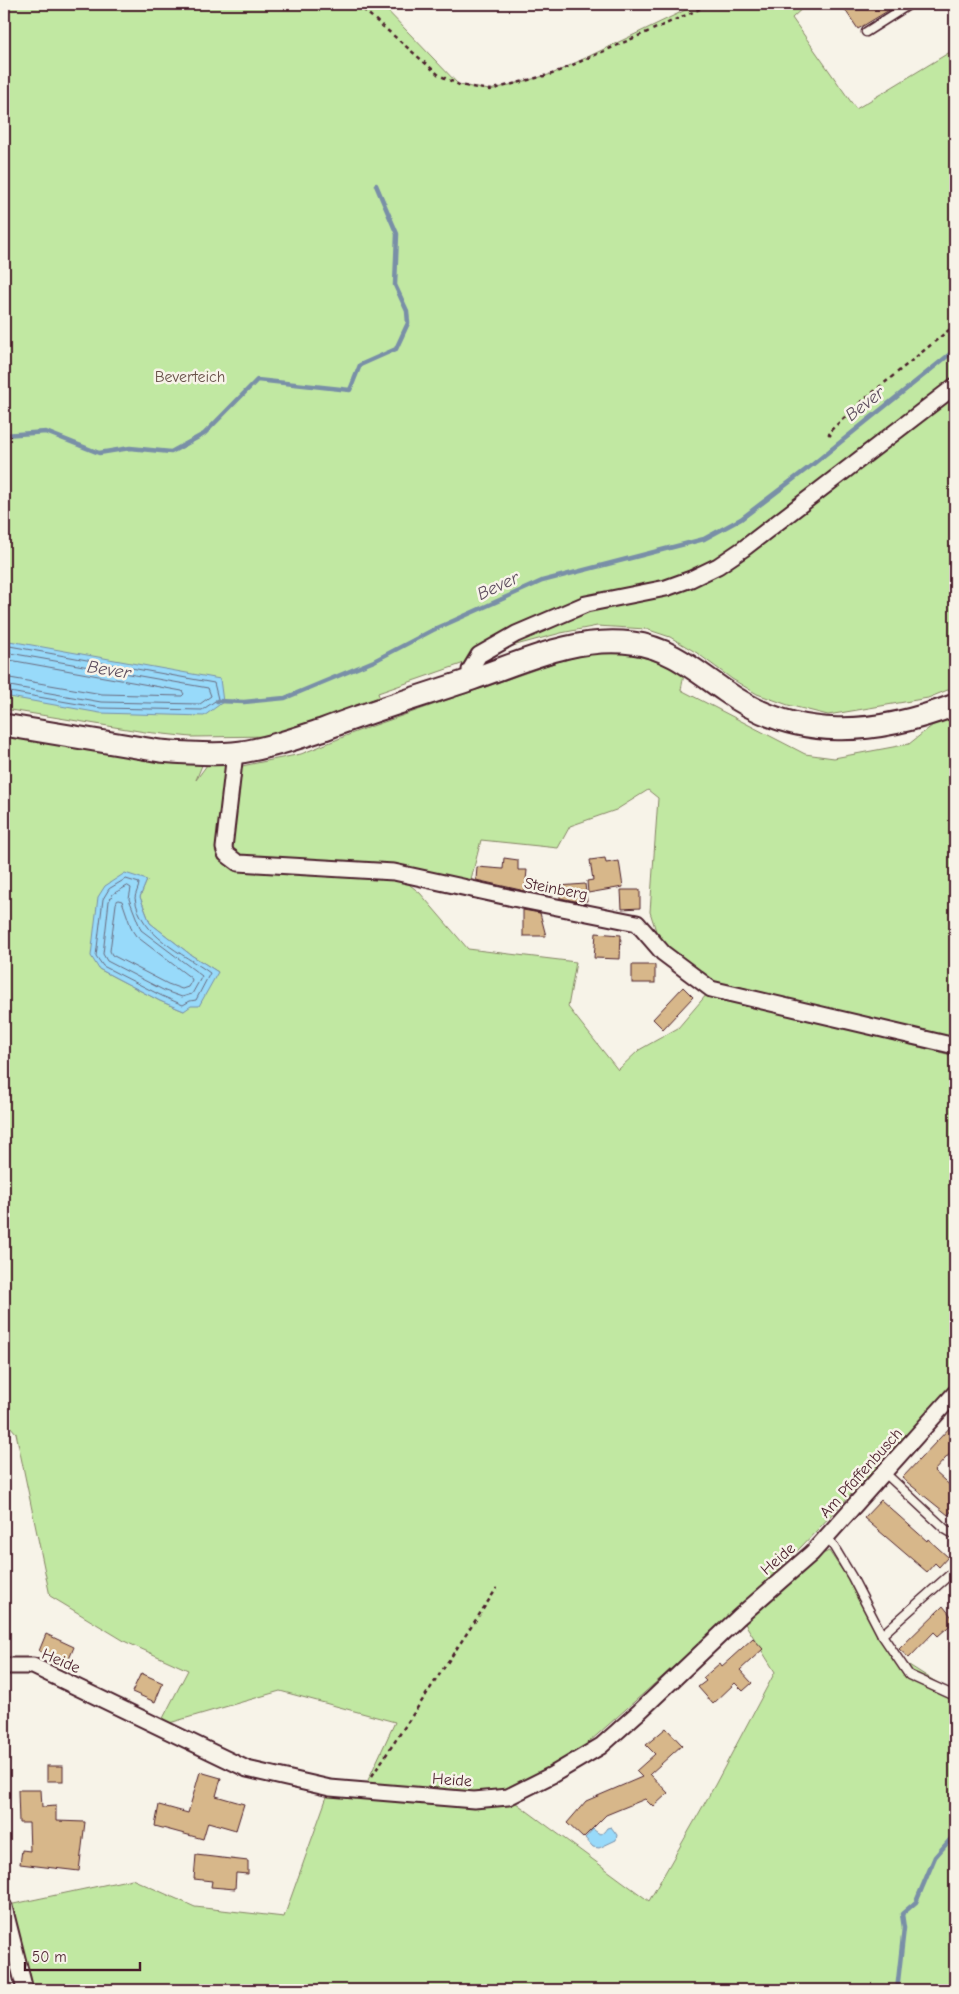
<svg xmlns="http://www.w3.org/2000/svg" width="959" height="1994" font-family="'Comic Neue',sans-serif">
	<rect width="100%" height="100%" fill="#f7f3e8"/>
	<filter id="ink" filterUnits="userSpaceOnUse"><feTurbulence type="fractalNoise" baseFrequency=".02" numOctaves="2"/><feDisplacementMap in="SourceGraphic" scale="10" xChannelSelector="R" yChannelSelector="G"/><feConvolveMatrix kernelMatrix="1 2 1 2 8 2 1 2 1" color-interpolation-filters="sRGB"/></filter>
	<g filter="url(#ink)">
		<!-- green -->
		<g fill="#c1e8a2" stroke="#868466" fill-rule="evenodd">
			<path d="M4,4H381L459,85L490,90L552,74L698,4H807L792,18L856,109L955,49V687L928,698L828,715L788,705L757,694L732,679L697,653L670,637L646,629L597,626L561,633L516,645L378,693L380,699L279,736L191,737L145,732L4,709Z"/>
			<path d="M615,652C642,655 660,662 684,674L681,690L805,754L834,758L909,744L933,725L955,716V1041L741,987L735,995L663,953L650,912L658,798L648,790L616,810L570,826L558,848L481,840L469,887L395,873L420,893L468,949L576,962L568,1007L618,1070L639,1050L678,1028L707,994L955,1056V1380L948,1392L801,1547L736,1611L552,1775L508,1797L649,1901L715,1785L775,1672L744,1622L818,1556L829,1551L849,1580L874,1626L901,1660L955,1694V1990H25L4,1906L132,1879L195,1907L284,1917L330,1788L363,1791L395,1722L280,1691L159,1726L188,1670L126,1642L50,1596L16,1433L4,1419V734L137,758L203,763L196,780L207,765L226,763L228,773L226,864L251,858L233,852L230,831L238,774L242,766L301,754L358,731L557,662L591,653ZM147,880L140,897L150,923L191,955L218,972L184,1011L160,1001L99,969Z"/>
		</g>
		<!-- water -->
		<g fill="#98dafa" stroke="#798fa7">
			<path d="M4,640L220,679L223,702L204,716L100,713L4,696Z"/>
			<path d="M125,873L147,880L140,897L150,923L191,955L218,972L199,1006H191L184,1011L160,1001L99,969L91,956L98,897L105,886Z"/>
			<path d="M611,1827L617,1835L616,1840L599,1848L593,1847L585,1838L593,1829C601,1836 602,1835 607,1828Z"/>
		</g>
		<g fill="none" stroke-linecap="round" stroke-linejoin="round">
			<!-- shore -->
			<g stroke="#696a7e" stroke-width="1">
				<path d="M4,645L214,683L218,699L202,710L101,708L4,691"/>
				<path d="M4,652L208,688L211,696L200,704L101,702L4,685"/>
				<path d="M4,659L182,691L184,694L182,696L102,694L4,677"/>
				<path d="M126,879L139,883C139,888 135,894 135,898C140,936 183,953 210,973L196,1000L190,1001L183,1005L162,996L103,966L96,956L103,899L109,889Z"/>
				<path d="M128,886L131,888L129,899L141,930L202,976L192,994L182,997L165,991L107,961L103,954L109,901L113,894Z"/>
				<path d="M118,900L122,901L132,930L136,936L191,978L192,980L188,987L182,989L168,984L112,955L110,951L116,904Z"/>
			</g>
			<!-- stream -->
			<g stroke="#798fa7" stroke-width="4.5">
				<path d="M4,435L46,432L99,453L130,448L171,452L204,434L257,380L350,390L360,365L396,349L408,323L407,311L395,285L397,234L376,185"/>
				<path d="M217,701L244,702L285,698L374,661L433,630L542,581L704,539L741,519L812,465L955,350"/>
				<path d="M897,1990L904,1928L902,1914L916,1902L935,1857L955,1834"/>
			</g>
		</g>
		<!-- building -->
		<g fill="#d7b78a" stroke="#4a1f2b">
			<path d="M841,4H899L858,29Z"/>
			<path d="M504,858L518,860V870H527L525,891L476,880L477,867L503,869Z"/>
			<path d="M605,858L606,863L619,861L623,887L588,893L587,881L593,880L590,860Z"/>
			<path d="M585,884L587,901L580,902L560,898L559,886Z"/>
			<path d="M621,890H640V908L622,909Z"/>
			<path d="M523,910L540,913L546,936H523Z"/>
			<path d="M596,933L621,935L620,959L594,958Z"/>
			<rect x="632" y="965" width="23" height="18"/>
			<path d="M683,987L693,997L663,1029L653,1019Z"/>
			<path d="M955,1422V1448L934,1471L955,1490V1507L948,1515L902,1478Z"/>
			<path d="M881,1500L927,1541L928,1539L948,1557L939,1567L935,1563L927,1572L864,1518Z"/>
			<path d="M943,1606L955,1621L938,1636L934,1632L909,1658L899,1649Z"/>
			<path d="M46,1634L74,1647L67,1664L39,1651Z"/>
			<path d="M753,1638L763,1649L740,1670L752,1683L743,1691L735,1683L713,1704L698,1687L706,1681L703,1678L720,1663L722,1666L730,1659Z"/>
			<path d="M141,1673L163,1683L155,1702L132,1692Z"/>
			<path d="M666,1728L682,1745L650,1774L668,1793L654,1806L652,1804L651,1805L645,1799L606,1815L583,1838L567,1823L586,1801L642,1777L636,1771L655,1754L646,1745Z"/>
			<rect x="47" y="1766" width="16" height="15"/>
			<path d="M200,1772L221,1778L216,1796L244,1804L236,1830L208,1822L203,1839L155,1826L159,1805L188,1813Z"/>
			<path d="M18,1790H41L42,1807L56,1806V1821L85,1822L79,1871L20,1864L22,1850L30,1851L29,1823H19Z"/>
			<path d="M196,1855L248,1861V1874L236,1873L235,1889L211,1887L212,1881L194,1879Z"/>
		</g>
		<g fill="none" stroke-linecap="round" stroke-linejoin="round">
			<!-- lane casing -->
			<g stroke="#4a1f2b" stroke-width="11">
				<g id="lane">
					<path d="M866,32L910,4"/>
					<path d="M885,1473L945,1529L955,1535"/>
					<path d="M828,1537L852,1577L882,1635"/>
					<path d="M955,1570L882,1635L909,1675L955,1696"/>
				</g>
			</g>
			<!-- street casing -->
			<g stroke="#4a1f2b" stroke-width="19">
				<g id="street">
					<path d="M472,679L470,670L479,655L516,634L586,604L666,588L691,579L718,566L743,549L955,386"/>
					<path d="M235,753L224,848L226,854L238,863L394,872L522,900L637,923L663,953L711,989L955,1046"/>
					<path d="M4,1666H33L247,1769L330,1788L474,1800L508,1797L552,1775L601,1746L640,1711L739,1617L812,1553L955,1393"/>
					<path d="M4,1907L25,1990"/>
				</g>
			</g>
			<!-- secondary casing -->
			<g stroke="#4a1f2b" stroke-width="25">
				<path id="secondary" d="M4,725L160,751C184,753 209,755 233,753C263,750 294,739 322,730C371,711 422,696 472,679C525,661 575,636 632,643C669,647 696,671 725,691C797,743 876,735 955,705"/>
			</g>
			<!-- path -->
			<g stroke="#4a1f2b" stroke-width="2.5" stroke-dasharray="4 4" stroke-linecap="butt">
				<path d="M357,4L439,75L459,85L490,90L552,74L711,4"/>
				<path d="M831,436L828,433L860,403L955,325"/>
				<path d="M372,1776L497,1588"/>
			</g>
			<!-- lane -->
			<use href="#lane" stroke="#f7f3e8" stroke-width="8"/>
			<!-- street -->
			<use href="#street" stroke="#f7f3e8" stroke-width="15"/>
			<!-- secondary -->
			<use href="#secondary" stroke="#f7f3e8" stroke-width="21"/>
		</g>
	</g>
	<g text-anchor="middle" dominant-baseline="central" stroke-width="5" stroke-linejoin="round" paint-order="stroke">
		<!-- park labels -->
		<g font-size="16" fill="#685149" stroke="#f7f3e8">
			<text x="190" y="377">Beverteich</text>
		</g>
		<!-- street labels -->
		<g font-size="16" fill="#4a1f2b" stroke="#f7f3e8">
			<text transform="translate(556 889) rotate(11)">Steinberg</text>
			<text transform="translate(861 1473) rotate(-48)">Am Pfaffenbusch</text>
			<text transform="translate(778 1559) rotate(-41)">Heide</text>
			<text transform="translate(61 1661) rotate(23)">Heide</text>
			<text transform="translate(452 1780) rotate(4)">Heide</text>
		</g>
		<!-- water labels -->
		<g font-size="18" font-style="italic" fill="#5e4e5f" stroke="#f7f3e8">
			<text transform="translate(865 404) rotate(-38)">Bever</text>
			<text transform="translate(498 586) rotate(-25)">Bever</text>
			<text transform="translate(109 670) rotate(9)">Bever</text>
		</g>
	</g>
	<!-- margin -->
	<rect width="959" height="1994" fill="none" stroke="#f7f3e8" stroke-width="20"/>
	<rect x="10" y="10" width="939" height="1974" fill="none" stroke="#4a1f2b" stroke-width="2" filter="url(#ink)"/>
	<!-- scale -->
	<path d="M25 1962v8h115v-8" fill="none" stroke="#4a1f2b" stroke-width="2.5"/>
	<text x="32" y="1962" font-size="15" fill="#4a1f2b" stroke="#f7f3e8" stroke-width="4" paint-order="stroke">50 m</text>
</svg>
